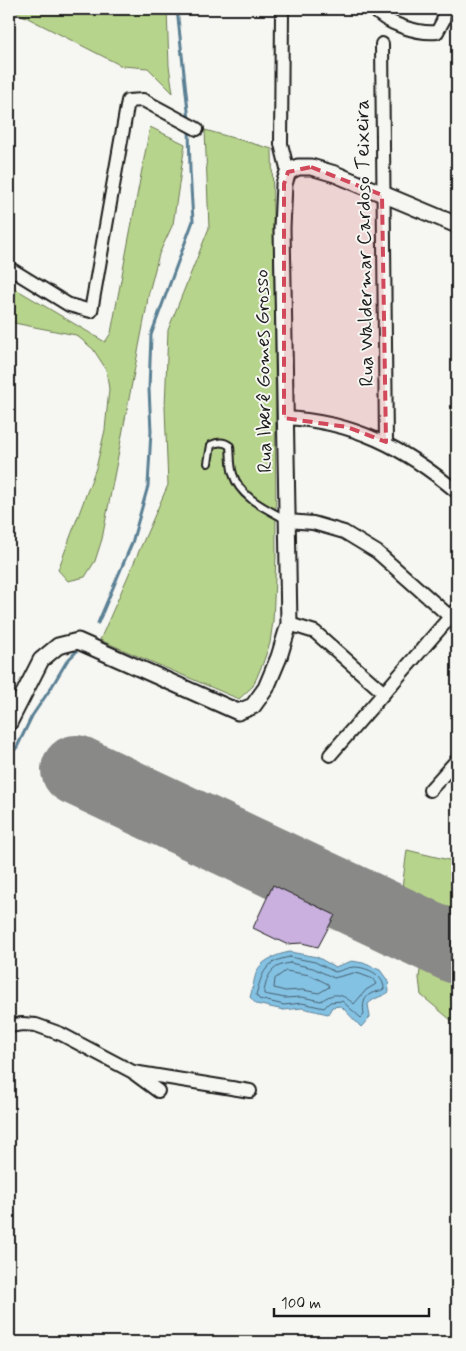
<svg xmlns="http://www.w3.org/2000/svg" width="466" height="1351" font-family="Mynerve,sans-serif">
	<rect width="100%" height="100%" fill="#f6f6f2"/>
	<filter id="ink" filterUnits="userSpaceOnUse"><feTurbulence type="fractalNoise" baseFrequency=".02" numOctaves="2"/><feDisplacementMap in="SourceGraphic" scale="10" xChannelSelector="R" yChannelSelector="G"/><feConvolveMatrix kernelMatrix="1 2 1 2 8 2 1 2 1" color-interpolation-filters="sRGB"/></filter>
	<g filter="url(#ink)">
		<!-- green -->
		<g fill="#b7d48c" stroke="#6a7854">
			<path d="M10,9H167L169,66L173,93L148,68L122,66Z"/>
			<path d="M150,127L185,144L173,224L159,254L148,296L147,305L102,539L95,561L85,577L68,581L58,570L96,468L105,430L109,389L106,369L93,349L76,335L14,323L9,319V285L105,342L111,333Z"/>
			<path d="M205,130L272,149L275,343L276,557L273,621L270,643L263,663L253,686L239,699L100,640L168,485L165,408L168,330L209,228Z"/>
			<path d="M407,850L457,862V947L440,938L402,904V888Z"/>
			<path d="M421,962L438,964L457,974V1025L421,995L419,978Z"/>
		</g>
		<!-- water -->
		<path fill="#84c2e4" stroke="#5a8094" d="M290,952L317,957L335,967L352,961L363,963L380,970L388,981L389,992C382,997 375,997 368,1004L370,1017L361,1027L341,1006L332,1007L328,1014L302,1008L284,1010L256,1004L250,997C253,989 254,976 258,969C264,959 279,954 290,952Z"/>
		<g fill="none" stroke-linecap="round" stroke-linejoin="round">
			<!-- shore -->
			<g stroke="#465e6c" stroke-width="1">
				<path d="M290,957L315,962L335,972C341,971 348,967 354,967C367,967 384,975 384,989C379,992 377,991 372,993C362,998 363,1006 364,1015L361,1018L342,1001L330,1002L324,1008L302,1003L284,1005L259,999L256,995C262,973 265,961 290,957Z"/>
				<path d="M290,963L313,968L334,978L353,973L360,974L373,979L376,984L366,990L354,1004C342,994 335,991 321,1001L302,997L285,998L264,994V991C268,974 271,966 290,963Z"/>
				<path d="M286,971L310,975L328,984L329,987L319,993L303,990L285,991L274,988L275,979Z"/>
			</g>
			<!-- stream -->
			<g stroke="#5a8094" stroke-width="3">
				<path d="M177,9L189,120"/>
				<path d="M98,623L132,543L148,486L151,431L149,389L151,335L193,221L190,170L189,129"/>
				<path d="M9,757L17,747L32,716L51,688L67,661L76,652"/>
			</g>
			<!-- runway -->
			<path stroke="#898987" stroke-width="70" d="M76,770L457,949"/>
		</g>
		<!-- building -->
		<path fill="#c9b0de" stroke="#1c1c1c" d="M273,885L335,915L318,947L302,943L286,944L253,928Z"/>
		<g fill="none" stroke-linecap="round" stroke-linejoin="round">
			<!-- service casing -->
			<g stroke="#1c1c1c" stroke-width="10">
				<path id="service" d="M208,463L211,445C217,442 224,441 230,446C231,455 230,465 233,474C240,498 267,509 287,520"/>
			</g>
			<!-- minor casing -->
			<g stroke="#1c1c1c" stroke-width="16">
				<g id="minor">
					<path d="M374,9C386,24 418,34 437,32L443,21L445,9"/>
					<path d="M282,12L281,144L288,172"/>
					<path d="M382,44L386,442"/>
					<path d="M9,268L69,305L91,311L128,101L143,100L197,129"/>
					<path d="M284,418C353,421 405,448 457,492"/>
					<path d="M288,521L313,523L344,532L377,552L457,623"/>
					<path d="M289,624L315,632L384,693"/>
					<path d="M330,755L457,609"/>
					<path d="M430,790L457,760"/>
					<path d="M9,1026L22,1024L36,1025L61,1034L133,1072L250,1091"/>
					<path d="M135,1074L158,1091"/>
				</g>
			</g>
			<!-- tertiary casing -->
			<g stroke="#1c1c1c" stroke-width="19">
				<path id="tertiary" d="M9,723L41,660L58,646L78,641L238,712L253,706L266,688L279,657L289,624L282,228L284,184L288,172L298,167H311L335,174L457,225"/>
			</g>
			<!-- service -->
			<use href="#service" stroke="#f6f6f2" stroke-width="6"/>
			<!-- minor -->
			<use href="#minor" stroke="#f6f6f2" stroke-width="12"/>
			<!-- tertiary -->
			<use href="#tertiary" stroke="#f6f6f2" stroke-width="15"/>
		</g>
	</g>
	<!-- marked area -->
	<path fill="#d1495b" fill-opacity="0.2" stroke="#d1495b" stroke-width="4" stroke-dasharray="10 6" stroke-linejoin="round" d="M311,167L382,195L386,442L347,427L284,418V184L288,172Z"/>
	<g text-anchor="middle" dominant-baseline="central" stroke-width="4" stroke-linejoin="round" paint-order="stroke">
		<!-- street labels -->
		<g font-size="20" fill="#1c1c1c" stroke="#f6f6f2">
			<text transform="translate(365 243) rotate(-91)">Rua Waldermar Cardoso Teixeira</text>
			<text transform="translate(264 371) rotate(-91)">Rua Iberê Gomes Grosso</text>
		</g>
	</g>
	<!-- margin -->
	<rect width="466" height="1351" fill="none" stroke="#f6f6f2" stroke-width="30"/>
	<rect x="15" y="15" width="436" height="1321" fill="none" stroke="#1c1c1c" stroke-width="2" filter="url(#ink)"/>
	<!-- scale -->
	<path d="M274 1308v8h155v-8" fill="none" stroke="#1c1c1c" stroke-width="2.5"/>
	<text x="281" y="1308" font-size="15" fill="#1c1c1c" stroke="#f6f6f2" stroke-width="4" paint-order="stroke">100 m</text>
</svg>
